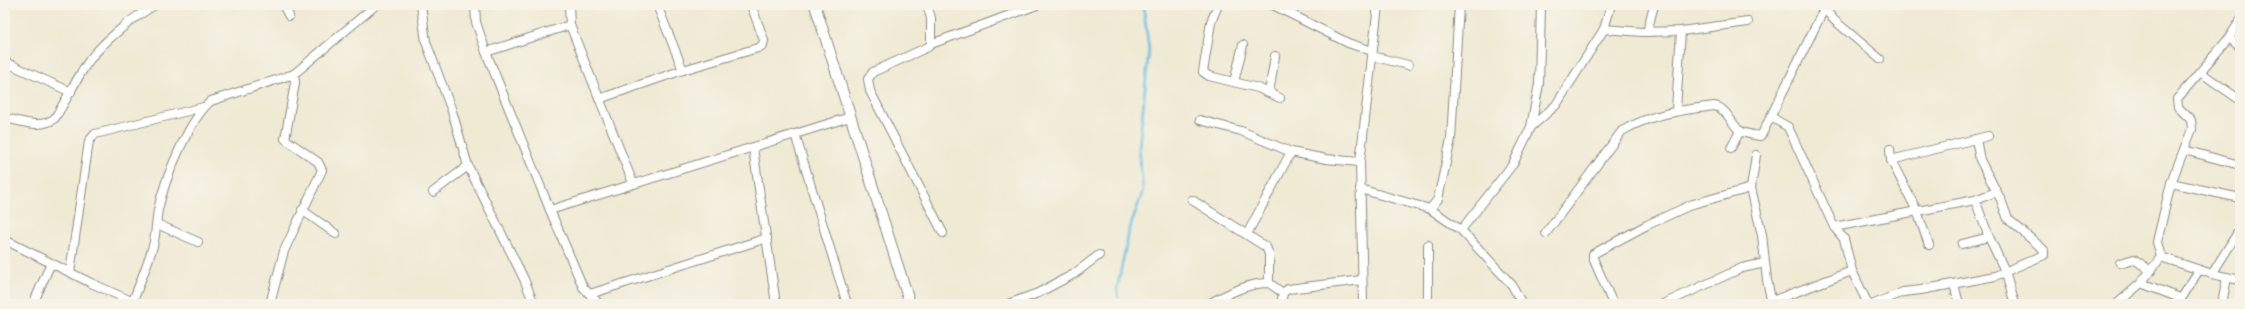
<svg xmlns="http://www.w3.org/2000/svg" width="2245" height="309" font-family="'Libre Bodoni',serif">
	<rect width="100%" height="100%" fill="#f7f3e8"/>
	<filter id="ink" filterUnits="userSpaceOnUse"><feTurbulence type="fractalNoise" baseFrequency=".025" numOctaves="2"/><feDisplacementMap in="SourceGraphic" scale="8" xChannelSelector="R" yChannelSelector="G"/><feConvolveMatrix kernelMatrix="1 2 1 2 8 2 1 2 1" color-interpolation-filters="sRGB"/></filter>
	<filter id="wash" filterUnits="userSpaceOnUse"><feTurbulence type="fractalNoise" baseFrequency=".012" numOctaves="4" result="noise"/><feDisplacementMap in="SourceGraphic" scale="16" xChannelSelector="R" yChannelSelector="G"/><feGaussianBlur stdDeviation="0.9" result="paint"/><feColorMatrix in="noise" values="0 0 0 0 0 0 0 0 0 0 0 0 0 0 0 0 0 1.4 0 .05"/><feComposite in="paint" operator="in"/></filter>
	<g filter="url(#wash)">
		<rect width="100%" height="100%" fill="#efead4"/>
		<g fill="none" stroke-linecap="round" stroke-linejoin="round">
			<!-- stream -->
			<path stroke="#67bbe3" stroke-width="2.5" d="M1119,304L1117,289L1129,231L1143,191L1139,148L1149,50L1143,5"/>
		</g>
	</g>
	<g filter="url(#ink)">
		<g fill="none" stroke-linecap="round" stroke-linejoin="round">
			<!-- minor casing -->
			<g stroke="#8d8a80" stroke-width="10">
				<g id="minor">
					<path d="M283,5L289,16"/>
					<path d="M421,5L426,42L452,111L468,166L524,279L534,304"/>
					<path d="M475,5L476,22L486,52L550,210L583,287L599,304"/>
					<path d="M569,5L570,25L633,183"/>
					<path d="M657,5L683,70"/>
					<path d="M927,5L931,18V44"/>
					<path d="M1218,5L1211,22L1203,72L1209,76L1258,88L1280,98"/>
					<path d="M1273,5L1348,43L1372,51"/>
					<path d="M1816,5L1824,8L1834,20L1880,59"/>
					<path d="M2240,21L2229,38L2177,99L2178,107L2191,120L2192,129L2171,183L2157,242L2161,257L2212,274L2240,280"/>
					<path d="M1604,29L1643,32L1681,31L1748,22"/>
					<path d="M1647,32L1654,5"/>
					<path d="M2229,38L2240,47"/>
					<path d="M486,52L570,25"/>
					<path d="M1372,56L1408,65"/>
					<path d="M5,62L71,92"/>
					<path d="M2200,72L2240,100"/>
					<path d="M1234,82L1243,45"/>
					<path d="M1269,93L1275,56"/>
					<path d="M599,99L683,70L758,48L763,45L764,40L751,5"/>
					<path d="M1676,110L1681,31"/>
					<path d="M1771,117L1788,127L1834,227L1844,239L1852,271L1868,304"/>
					<path d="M5,118C21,121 41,130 55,118C65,102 74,84 84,68C98,45 132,18 155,5"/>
					<path d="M1200,120L1241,131L1291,152L1326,159L1360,162"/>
					<path d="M1531,127L1556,105L1604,29L1611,5"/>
					<path d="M795,134L847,304"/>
					<path d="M753,148L776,304"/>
					<path d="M1731,148L1740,131"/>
					<path d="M1890,149L1891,160L1917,211L1929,245"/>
					<path d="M2184,150L2240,165"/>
					<path d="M1756,155L1751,188L1762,235L1767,280L1772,304"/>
					<path d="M1891,160L1988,136"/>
					<path d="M2171,183L2240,198"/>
					<path d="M1360,189L1430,209L1461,230L1512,285L1522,304"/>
					<path d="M433,192L468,166"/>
					<path d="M1192,200L1266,247L1269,254V283"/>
					<path d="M1975,200L1989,237L2005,271L2015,304"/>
					<path d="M1430,209L1438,199L1451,139L1459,5"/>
					<path d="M302,210L336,234"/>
					<path d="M550,210L850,117"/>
					<path d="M157,224L198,242"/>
					<path d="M1834,227L1975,200L1996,192"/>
					<path d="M1461,230L1513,164L1531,127L1539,84L1541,5"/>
					<path d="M943,233L870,91L868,79L873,72L928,47L931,44L1037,5"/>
					<path d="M1546,233L1622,131C1651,114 1681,110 1714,106C1727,108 1730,122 1739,130C1744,134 1754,135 1760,136L1762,134L1826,5"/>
					<path d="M1247,234L1291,152"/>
					<path d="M5,240L91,283L138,304"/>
					<path d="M1962,244L1989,237"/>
					<path d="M2120,263L2134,259L2151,271"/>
					<path d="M70,272L89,141L95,134L204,107"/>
					<path d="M2212,274L2240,229"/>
					<path d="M2141,283L2180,298"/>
					<path d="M1954,284L1959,304"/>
					<path d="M590,294L767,238"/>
					<path d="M1772,301L1852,271"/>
					<path d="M33,304L51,263"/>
					<path d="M132,304C139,285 147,266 153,246C156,234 156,222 158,210C164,181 189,119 211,101L294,74L376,5"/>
					<path d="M270,304L284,251L322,170L318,162L285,139L295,83L294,74"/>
					<path d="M1008,304L1038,293L1074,274L1099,255"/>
					<path d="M1208,304C1228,294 1247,283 1269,283L1283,293"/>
					<path d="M1281,304L1283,293L1288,289L1362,280"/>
					<path d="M1363,304L1360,162L1378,5"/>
					<path d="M1425,304L1428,297V245"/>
					<path d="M1613,304L1593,258V254L1647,225L1693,204L1751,188"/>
					<path d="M1663,304L1742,268L1765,263"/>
					<path d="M1874,304L1903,292L1921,290L1995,276L2044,255V250L2008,219L2001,200L1980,160L1976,139"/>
					<path d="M2117,304L2141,283L2161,257"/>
					<path d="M2178,304L2199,270"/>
					<path d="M2222,304L2227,277"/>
				</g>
			</g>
			<!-- tertiary casing -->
			<g stroke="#8d8a80" stroke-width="12">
				<path id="tertiary" d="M815,5L910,304"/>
			</g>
			<!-- minor -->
			<use href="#minor" stroke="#fff" stroke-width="8"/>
			<!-- tertiary -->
			<use href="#tertiary" stroke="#fff" stroke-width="10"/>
		</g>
	</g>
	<!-- margin -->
	<rect width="2245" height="309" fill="none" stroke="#f7f3e8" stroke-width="20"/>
</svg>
